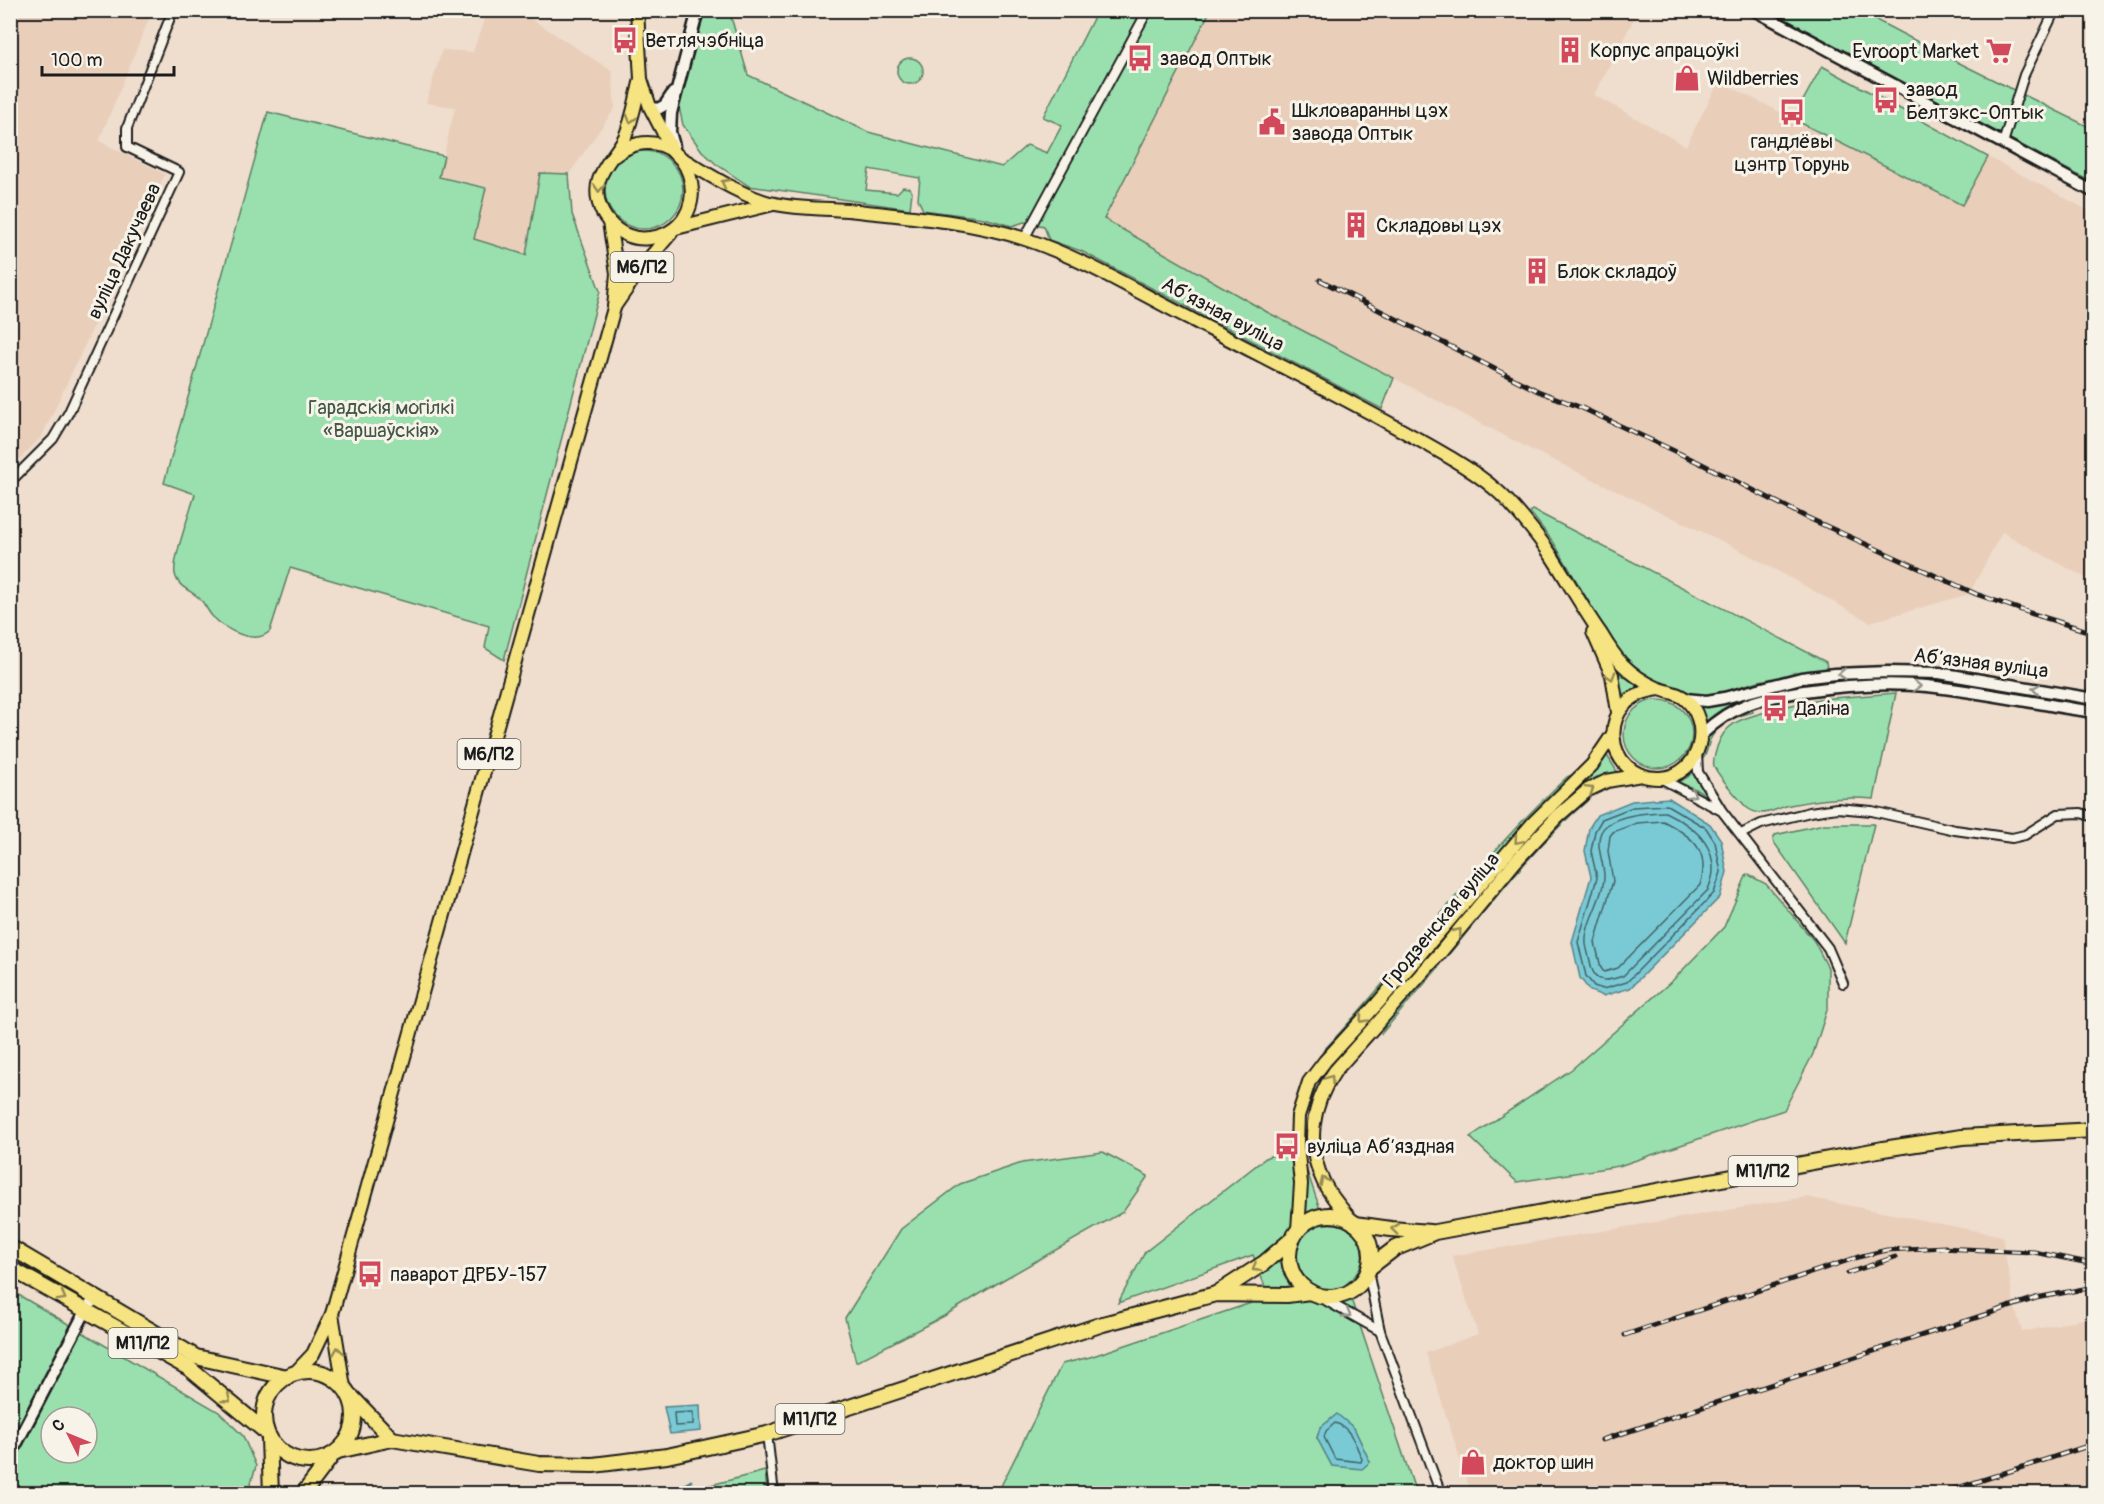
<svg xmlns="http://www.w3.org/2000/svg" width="2104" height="1504" font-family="Pangolin,sans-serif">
	<rect width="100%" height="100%" fill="#efddcd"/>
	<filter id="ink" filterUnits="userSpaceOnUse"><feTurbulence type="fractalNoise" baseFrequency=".0167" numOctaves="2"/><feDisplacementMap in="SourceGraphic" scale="12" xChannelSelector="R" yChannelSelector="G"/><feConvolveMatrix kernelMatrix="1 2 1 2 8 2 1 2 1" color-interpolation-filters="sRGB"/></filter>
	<g filter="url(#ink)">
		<!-- built -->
		<g fill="#e9ceba">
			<path d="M11,10L152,11L99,141L165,174L42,436L11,468Z"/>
			<path d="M517,10L612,71L615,108L569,174L540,173L527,255L473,239L439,177L455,107L426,103L442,50L473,52L487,11Z"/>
			<path d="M1210,11H1638L1594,95L1686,146L1719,81L1961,205L1988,157L2093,213V582L2002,532L1969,594L1870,622L1736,548L1534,451L1267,312L1104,219Z"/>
			<path d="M1806,1197L2002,1236L2014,1305L2022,1332L2093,1317V1493H1471L1426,1353L1478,1334L1452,1256Z"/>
		</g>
		<!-- green -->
		<g fill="#9ae0ae" stroke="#5b7e65" stroke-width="1.5" fill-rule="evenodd">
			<path d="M704,11H734L731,17L748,75L868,132L1002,167L1027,145L1047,153L1062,125L1043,117L1097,11H1210L1104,219L1267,312L1394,378L1382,409L1081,251L1049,240L1044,226L1024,222L1012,226L984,218L923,210L918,199L920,178L869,169L866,190L897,193L903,187L909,188L912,192L910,209L749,186L716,164L702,151L683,125L679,107L683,85Z"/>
			<path d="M1770,11H1859L1937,52L2093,129V183Z"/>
			<circle cx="910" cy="71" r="13"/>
			<path d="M1822,66L1988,157L1962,205L1793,119Z"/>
			<path d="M268,112L444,156L439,177L486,188L474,239L526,255L540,173L569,174L572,214L600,291L504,660L485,648L489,626L290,568L270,631C255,646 226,630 213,617C208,612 205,604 200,599C191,590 178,588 175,574C172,560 191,510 195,494L164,483Z"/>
			<circle cx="644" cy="190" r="39"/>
			<path d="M1533,510L1826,662L1827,669L1759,681L1709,696L1697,695L1637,673L1616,648L1554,543L1530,512Z"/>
			<path d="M1610,657L1622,673L1638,687L1621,695Z"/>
			<path d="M1836,679L1837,682C1797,686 1732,692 1704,724L1697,705L1729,703L1802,683Z"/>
			<path d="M1896,693L1874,799C1845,796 1819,799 1790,805C1781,807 1772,812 1763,813C1756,813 1751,811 1746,807C1737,796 1719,778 1714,766C1712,760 1716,753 1717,747C1726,719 1747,718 1772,710L1774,713L1782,710V707L1819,699Z"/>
			<circle cx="1658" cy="734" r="34"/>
			<path d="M1752,709L1753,712C1737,717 1720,721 1711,738C1707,745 1708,754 1702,760C1705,728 1723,718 1752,709Z"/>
			<path d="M1606,754L1618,773L1597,777L1586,783L1585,781L1597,769Z"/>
			<path d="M1693,771L1700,784L1713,800L1698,790L1678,782L1688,777Z"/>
			<path d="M1572,775L1573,777C1509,833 1458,902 1403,967C1378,997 1350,1026 1323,1055V1051C1407,962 1478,859 1567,777Z"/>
			<path d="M1580,785L1582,787C1530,832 1487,885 1444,938L1441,936L1541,819Z"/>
			<path d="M1588,795L1587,801C1536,845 1493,901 1450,953V949C1494,895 1537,842 1588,795Z"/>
			<path d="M1824,824H1874L1845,943L1773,841L1775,835Z"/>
			<path d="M1747,874L1766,884L1814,941L1828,968V1007L1813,1054L1784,1110L1619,1166L1517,1182L1470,1137L1572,1069L1674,979L1724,927Z"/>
			<path d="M1421,962L1422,964L1378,1016L1333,1065L1329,1062L1373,1018Z"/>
			<path d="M1439,966V967L1381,1034L1389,1019L1433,969Z"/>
			<path d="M1103,1152L1148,1176L1123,1212L1001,1281L944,1316L856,1362L845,1318L901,1229L960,1184L1022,1163Z"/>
			<path d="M1278,1154L1294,1156L1305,1165L1325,1224C1363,1220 1376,1263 1346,1284L1416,1493L997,1494L1062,1364L1090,1357L1269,1297L1253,1255L1118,1303L1145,1252L1267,1157ZM1337,1415L1354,1428L1370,1462L1332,1466L1317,1438L1320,1428Z"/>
			<path d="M10,1290L219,1412L243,1436L256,1466L248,1493H11ZM51,1417H87V1453H51Z"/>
			<path d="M765,1471L767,1493H680Z"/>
		</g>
		<!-- water -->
		<g fill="#7acad5" stroke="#54848b" stroke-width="1.5">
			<path d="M1669,798L1710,824L1721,840L1727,872L1720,897L1630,988L1603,996L1590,991L1580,978L1572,942L1591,877L1585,851L1589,828L1597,815L1632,801Z"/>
			<path d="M700,1405L701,1431L670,1434L664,1407Z"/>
			<path d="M1337,1414L1354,1428L1370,1462L1362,1469L1332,1466L1317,1438L1320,1428Z"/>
		</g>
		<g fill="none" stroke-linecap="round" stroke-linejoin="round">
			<!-- shore -->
			<g stroke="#426266" stroke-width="1.5">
				<path d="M1667,805L1706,828L1715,842L1721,872L1714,893L1627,982L1603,989L1594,986L1586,976L1578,942L1597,878L1591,851L1595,831L1602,819L1633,807Z"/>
				<path d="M1665,812C1690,824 1714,841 1713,871C1713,877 1710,884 1708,890L1623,976C1608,981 1596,985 1591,966C1590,959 1587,951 1586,944C1584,923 1604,898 1604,877C1605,862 1590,838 1607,825C1622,814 1647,813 1665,812Z"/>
				<path d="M1663,821C1692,836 1711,850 1700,885L1618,968L1604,972L1601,968L1595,942L1613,881L1608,851L1610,836L1613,832L1637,823Z"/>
				<path d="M693,1412V1425L675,1426L674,1413Z"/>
				<path d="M1335,1423C1351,1427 1356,1446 1362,1459L1361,1462L1335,1459L1324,1437L1326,1431Z"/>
			</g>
			<!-- stream -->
			<path stroke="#54848b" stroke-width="3" d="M670,1494L691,1481"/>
			<!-- street casing -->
			<g stroke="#1c1c1c" stroke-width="12">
				<g id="street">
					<path d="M2003,143L2024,75L2055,10"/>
					<path d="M1024,239L1148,10"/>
					<path d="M10,482L53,439L69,412L179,172L127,147V128L173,10"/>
					<path d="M1697,754L1698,772L1722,811L1828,948L1843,983"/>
					<path d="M1662,779L1720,810"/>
					<path d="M1741,834L1761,824L1810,812L1837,808L1872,811L1955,830L2012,838L2025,835L2058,814L2081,813L2094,817"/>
					<path d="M1368,1271L1380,1331L1441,1494"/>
					<path d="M1316,1295L1380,1331"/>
					<path d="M767,1434L774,1494"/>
				</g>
			</g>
			<!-- secondary casing -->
			<g stroke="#1c1c1c" stroke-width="15">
				<g id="secondary">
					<path d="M1754,10L2094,192"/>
					<path d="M650,107L658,109L665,105L673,93"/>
					<path d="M674,146L670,132L671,113L698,10"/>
					<path d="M1685,699L1707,701L1724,698L1801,678L1835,674L1888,672L1939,673L2094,699"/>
					<path d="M1702,734C1735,703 1761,698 1804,691C1845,685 1886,682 1927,686C1983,692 2038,704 2094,712"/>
					<path d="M10,1456L86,1310L93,1301L99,1298"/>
				</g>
			</g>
			<!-- primary casing -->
			<g stroke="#1c1c1c" stroke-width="16">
				<g id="primary">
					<path d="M637,10L641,79L650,107L674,153"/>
					<path d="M614,156C621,151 629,146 638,144C699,133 715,229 650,238C618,243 590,210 599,180C604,163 618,152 625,137C633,119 636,98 641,79"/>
					<path d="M679,157C705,172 746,199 775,204C799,209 824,208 847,210C905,216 970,221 1025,239C1082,258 1134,290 1187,317C1253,352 1320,385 1385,421C1419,440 1466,464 1495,489C1511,502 1539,537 1551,555C1568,581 1583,609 1601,634C1607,644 1614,655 1622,664C1632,674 1643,682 1657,688C1666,692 1676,692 1684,698C1714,722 1701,776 1660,778C1603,780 1593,695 1660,689"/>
					<path d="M676,228L773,204"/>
					<path d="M614,307L641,268L671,233"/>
					<path d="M1593,632L1612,675L1618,712"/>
					<path d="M1352,1221C1342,1209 1331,1197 1324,1183C1305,1145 1312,1104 1335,1071L1440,953L1515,862L1558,816L1588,790L1607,781L1641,775"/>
					<path d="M1298,1230L1301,1184L1297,1144L1298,1116L1309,1082L1325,1061L1377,1004L1534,822L1592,765L1613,734"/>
					<path d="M332,1314L344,1387"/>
					<path d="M294,1374L313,1354L332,1314L614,308L617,273L609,222"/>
				</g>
			</g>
			<!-- highway casing -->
			<g stroke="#1c1c1c" stroke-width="18">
				<g id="highway">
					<circle cx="1330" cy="1256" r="41"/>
					<path d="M1355,1224L1391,1229L1430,1232"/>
					<path d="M10,1247L196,1357L287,1377"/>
					<path d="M10,1268L190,1369L266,1432"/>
					<path d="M1369,1268L1394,1249L1435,1232L1883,1149L1962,1137L2094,1130"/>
					<path d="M1216,1294L1264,1263L1292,1239"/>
					<circle cx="309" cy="1416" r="45"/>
					<path d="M352,1397L392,1439"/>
					<path d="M269,1439L271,1494"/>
					<path d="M338,1451L392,1439L539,1464L593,1465L667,1456L767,1434L1103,1324L1216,1294L1287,1295L1310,1292"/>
					<path d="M303,1494L331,1457"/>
				</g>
			</g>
			<!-- street -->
			<use href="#street" stroke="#f7f3e8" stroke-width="8"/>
			<!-- secondary -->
			<use href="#secondary" stroke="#f7f3e8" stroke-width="10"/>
			<!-- primary -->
			<use href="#primary" stroke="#f6e381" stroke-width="12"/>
			<!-- highway -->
			<use href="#highway" stroke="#f6e381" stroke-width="14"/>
			<!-- rail casing -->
			<g stroke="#1c1c1c" stroke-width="5">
				<g id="rail">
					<path d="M1320,280L1538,391L1582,408L1700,463L1806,517L1976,594L2030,613L2094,633"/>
					<path d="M1939,1248L2034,1252L2094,1264"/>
					<path d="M1848,1273L1895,1257"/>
					<path d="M1625,1335L1858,1257L1887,1250L1945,1247"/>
					<path d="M1602,1440L2036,1298L2094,1287"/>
					<path d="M1939,1494L2094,1444"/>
				</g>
			</g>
			<!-- rail -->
			<use href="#rail" stroke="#f7f3e8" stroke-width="3" stroke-dasharray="9" stroke-linecap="butt"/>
		</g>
		<!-- one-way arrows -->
		<defs><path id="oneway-chevron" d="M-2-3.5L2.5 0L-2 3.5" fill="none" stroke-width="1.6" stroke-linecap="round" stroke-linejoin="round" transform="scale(1.5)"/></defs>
		<g stroke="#948954">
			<use href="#oneway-chevron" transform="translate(631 119) rotate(107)"/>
			<use href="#oneway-chevron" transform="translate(725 183) rotate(-152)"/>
			<use href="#oneway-chevron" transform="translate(599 188) rotate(94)"/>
			<use href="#oneway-chevron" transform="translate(1611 676) rotate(73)"/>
			<use href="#oneway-chevron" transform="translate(1590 790) rotate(-32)"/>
			<use href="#oneway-chevron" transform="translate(1518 840) rotate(131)"/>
			<use href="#oneway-chevron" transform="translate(1458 932) rotate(-51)"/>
			<use href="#oneway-chevron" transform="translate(1363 1019) rotate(133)"/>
			<use href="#oneway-chevron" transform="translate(1330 1079) rotate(-56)"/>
			<use href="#oneway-chevron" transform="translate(1324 1181) rotate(-115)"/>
			<use href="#oneway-chevron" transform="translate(1395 1229) rotate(-173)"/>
			<use href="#oneway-chevron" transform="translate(1256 1268) rotate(147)"/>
			<use href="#oneway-chevron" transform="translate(62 1297) rotate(29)"/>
			<use href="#oneway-chevron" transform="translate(338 1351) rotate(-99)"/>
			<use href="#oneway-chevron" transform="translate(227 1399) rotate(40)"/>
		</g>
		<g stroke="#94928c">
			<use href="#oneway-chevron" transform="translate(1842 674) rotate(177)"/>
			<use href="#oneway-chevron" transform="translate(1917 686) rotate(3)"/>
			<use href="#oneway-chevron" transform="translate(2036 689) rotate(-171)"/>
			<use href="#oneway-chevron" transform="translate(1692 794) rotate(29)"/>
			<use href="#oneway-chevron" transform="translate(1347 1314) rotate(30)"/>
		</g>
	</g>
	<!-- icons -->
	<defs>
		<g id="bus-bare" transform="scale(2.07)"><path d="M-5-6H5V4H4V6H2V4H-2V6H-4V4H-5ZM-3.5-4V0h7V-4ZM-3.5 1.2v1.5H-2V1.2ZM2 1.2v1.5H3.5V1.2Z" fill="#d1495b" stroke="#f7f3e8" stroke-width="2.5" paint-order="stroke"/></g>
		<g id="building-bare" transform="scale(2.07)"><path d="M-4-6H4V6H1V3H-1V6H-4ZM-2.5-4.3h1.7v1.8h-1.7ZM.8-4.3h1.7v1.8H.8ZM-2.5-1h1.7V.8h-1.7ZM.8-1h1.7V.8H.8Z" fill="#d1495b" stroke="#f7f3e8" stroke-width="2.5" paint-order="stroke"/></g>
		<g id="supermarket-bare" transform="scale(2.07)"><path d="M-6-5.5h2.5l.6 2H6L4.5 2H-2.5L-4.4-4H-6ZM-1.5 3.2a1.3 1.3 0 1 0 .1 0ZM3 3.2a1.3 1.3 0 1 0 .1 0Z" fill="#d1495b" stroke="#f7f3e8" stroke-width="2.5" paint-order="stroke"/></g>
		<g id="shop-bare" transform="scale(2.07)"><path d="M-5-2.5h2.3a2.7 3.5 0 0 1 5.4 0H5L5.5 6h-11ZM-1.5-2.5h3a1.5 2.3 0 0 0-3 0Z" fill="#d1495b" stroke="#f7f3e8" stroke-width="2.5" paint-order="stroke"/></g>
		<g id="civic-bare" transform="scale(2.07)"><path d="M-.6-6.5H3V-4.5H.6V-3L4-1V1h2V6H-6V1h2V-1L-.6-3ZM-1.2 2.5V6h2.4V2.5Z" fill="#d1495b" stroke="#f7f3e8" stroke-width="2.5" paint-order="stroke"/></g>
	</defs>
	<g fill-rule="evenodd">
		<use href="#bus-bare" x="625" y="40"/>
		<use href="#building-bare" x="1570" y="50"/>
		<use href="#supermarket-bare" x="1999" y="51"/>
		<use href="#bus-bare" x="1140" y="58"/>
		<use href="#shop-bare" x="1687" y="78"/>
		<use href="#bus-bare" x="1886" y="100"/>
		<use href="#bus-bare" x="1792" y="112"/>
		<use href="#civic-bare" x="1272" y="122"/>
		<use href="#building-bare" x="1356" y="225"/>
		<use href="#building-bare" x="1537" y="271"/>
		<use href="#bus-bare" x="1775" y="708"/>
		<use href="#bus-bare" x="1287" y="1146"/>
		<use href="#bus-bare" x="370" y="1274"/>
		<use href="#shop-bare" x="1473" y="1462"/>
	</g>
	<g text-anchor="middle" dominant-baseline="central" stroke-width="6" stroke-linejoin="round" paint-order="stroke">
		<!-- shield labels -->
		<g fill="#f7f3e8" stroke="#5e5c59" stroke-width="1.5">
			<rect x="610.5" y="252" width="63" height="30" rx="4.5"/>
			<rect x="457.5" y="739" width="63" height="30" rx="4.5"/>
			<rect x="1728.5" y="1156" width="69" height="30" rx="4.5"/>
			<rect x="108.5" y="1328" width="69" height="30" rx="4.5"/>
			<rect x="775.5" y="1404" width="69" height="30" rx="4.5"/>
		</g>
		<g font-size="18" font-weight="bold" fill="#1c1c1c">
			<text x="642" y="267">М6/П2</text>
			<text x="489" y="754">М6/П2</text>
			<text x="1763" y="1171">М11/П2</text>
			<text x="143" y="1343">М11/П2</text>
			<text x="810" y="1419">М11/П2</text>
		</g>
		<!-- poi labels -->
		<g font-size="20" fill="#1c1c1c" stroke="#f7f3e8" text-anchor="start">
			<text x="645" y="40">Ветлячэбніца</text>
			<text x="1590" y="50">Корпус апрацоўкі</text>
			<text x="1979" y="51" text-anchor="end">Evroopt Market</text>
			<text x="1160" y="58">завод Оптык</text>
			<text x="1707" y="78">Wildberries</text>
			<text x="1906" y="89">завод<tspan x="1906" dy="23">Белтэкс-Оптык</tspan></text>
			<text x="1292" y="110">Шкловаранны цэх<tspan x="1292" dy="23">завода Оптык</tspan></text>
			<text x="1792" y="141" text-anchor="middle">гандлёвы<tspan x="1792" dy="23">цэнтр Торунь</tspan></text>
			<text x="1376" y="225">Складовы цэх</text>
			<text x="1557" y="271">Блок складоў</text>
			<text x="1795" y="708">Даліна</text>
			<text x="1307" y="1146">вуліца Абʼяздная</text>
			<text x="390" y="1274">паварот ДРБУ-157</text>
			<text x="1493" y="1462">доктор шин</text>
		</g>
		<!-- street labels -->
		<g font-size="20" fill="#1c1c1c" stroke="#f7f3e8">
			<text transform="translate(124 251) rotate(-65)">вуліца Дакучаева</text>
			<text transform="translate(1223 314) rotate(28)">Абʼязная вуліца</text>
			<text transform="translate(1981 663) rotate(7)">Абʼязная вуліца</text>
			<text transform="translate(1441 920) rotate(-50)">Гродзенская вуліца</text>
		</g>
		<!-- park labels -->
		<g font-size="20" fill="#425748" stroke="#f7f3e8">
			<text x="381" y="407">Гарадскія могілкі<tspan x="381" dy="23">«Варшаўскія»</tspan></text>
		</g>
	</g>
	<!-- margin -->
	<rect width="2104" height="1504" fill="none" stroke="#f7f3e8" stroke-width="36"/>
	<rect x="18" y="18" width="2068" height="1468" fill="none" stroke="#1c1c1c" stroke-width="2" filter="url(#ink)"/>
	<!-- north arrow -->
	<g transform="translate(69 1435) rotate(313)"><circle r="28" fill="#f7f3e8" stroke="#9f9d96" stroke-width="1.5"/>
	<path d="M0-4.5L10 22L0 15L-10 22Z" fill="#d1495b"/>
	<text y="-9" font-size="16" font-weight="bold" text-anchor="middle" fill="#1c1c1c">С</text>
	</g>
	<!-- scale -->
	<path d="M42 66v9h132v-9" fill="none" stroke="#1c1c1c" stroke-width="3"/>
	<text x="51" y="66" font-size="18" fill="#1c1c1c" stroke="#f7f3e8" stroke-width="4.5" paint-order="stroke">100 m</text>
</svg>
